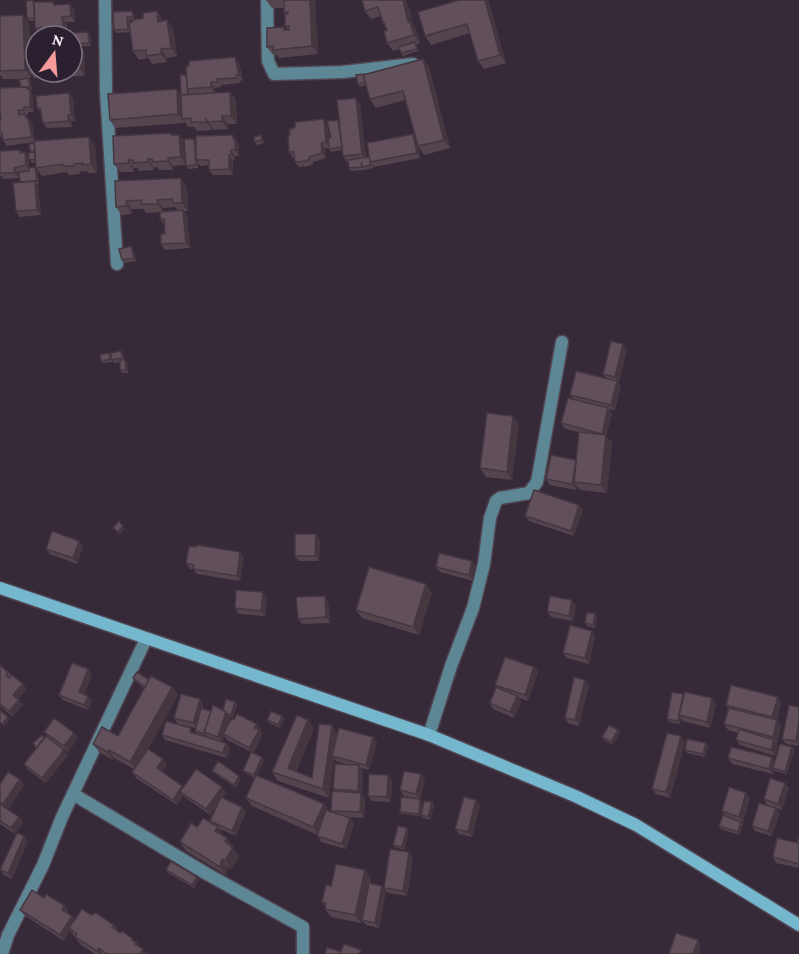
<svg xmlns="http://www.w3.org/2000/svg" width="799" height="954" font-family="'Crimson Pro',serif">
	<rect width="100%" height="100%" fill="#362a39"/>
	<g fill="none" stroke-linecap="round" stroke-linejoin="round">
		<!-- minor casing -->
		<g stroke="#514554" stroke-width="15">
			<g id="minor">
				<path d="M105,0L106,91L117,264"/>
				<path d="M267,0L268,61L274,74L343,72L413,64"/>
				<path d="M429,735L451,666L473,608L484,564L490,518L496,501L500,498L529,493L537,482L562,342"/>
				<path d="M73,794L207,874L303,927V954"/>
				<path d="M2,954L8,935L43,865L62,817L146,639"/>
			</g>
		</g>
		<!-- secondary casing -->
		<g stroke="#514554" stroke-width="15">
			<path id="secondary" d="M0,588L429,735L575,796L636,825L799,925"/>
		</g>
		<!-- minor -->
		<use href="#minor" stroke="#5d8794" stroke-width="12"/>
		<!-- secondary -->
		<use href="#secondary" stroke="#75b8ce" stroke-width="12"/>
	</g>
	<!-- wall -->
	<g fill="#53444e" fill-rule="evenodd">
		<path d="M266,0H315L318,54L279,58L277,55H273L267,47L286,30H288L285,26L286,14L284,12V8H272Z"/>
		<path d="M362,0L410,10L413,25L416,30L420,43L416,45L418,51L403,56L400,49L393,51L387,43V30L383,23L381,16L371,19L365,11Z"/>
		<path d="M459,0H488L506,63L484,69L478,61L470,33L431,45L425,36Z"/>
		<path d="M34,2L56,5L74,9L75,22H65L67,25V33L39,34L35,28V21H29L27,18Z"/>
		<path d="M132,11L134,14V19L129,20L130,23L143,18L157,11L162,19V21L173,28L177,56L167,58V62L152,64L148,58L139,60L133,51L130,32L116,33L114,30Z"/>
		<path d="M0,16L29,23L30,44H36V72H72V36L90,35L91,46H81L84,51L85,76L55,77L53,74L50,75V77L34,78L31,74V78H29L30,80L32,90H30L33,95L34,112H28V115H26L32,123L35,141L95,145L97,173H88L87,171L79,172L80,174L69,175L67,172L42,176L36,168V162L32,163L30,160L31,152L30,151L34,142L7,146L3,140L0,135V119H1L0,114V88L21,87L24,79H3L0,75Z"/>
		<path d="M423,59L429,67L450,148L424,155L418,145L420,158L374,167L372,165L373,168L365,170L363,168L364,170L351,171L349,168V162H347L343,156L342,150L331,152L329,148H325L326,158L313,162V164L309,166L299,167L295,162V157L293,158L289,152L327,125L329,138L331,137L338,120L339,122L356,98L360,104L366,157H369L413,134L416,139L405,100L376,108L370,99L366,85L360,87L358,84L365,74Z"/>
		<path d="M239,63L243,80L240,81V83L221,85V87L215,88V93L230,92L236,100L237,124H228V129L214,130L212,127V130L197,131L194,127H188L184,121V123L115,128L110,120L177,89L181,95L186,75Z"/>
		<path d="M69,93L73,99L75,121H72V127L47,128L43,123L41,113L37,108Z"/>
		<path d="M171,133L172,135H179L184,141L194,139L196,141L233,135L239,145V156H235V160H233V175H213L209,170V165L200,166L198,162V168L188,169L186,165L173,166V170H159L157,167L154,168V170L139,171L137,168H134V172H120L114,164Z"/>
		<path d="M261,135L264,143L257,145L255,142Z"/>
		<path d="M0,151L22,153L29,158V168L37,170L39,184H37L38,187L41,215L19,217L16,211L20,182L19,173V178L3,179L0,175Z"/>
		<path d="M115,181L187,187L188,211H184L187,216L190,248L165,250L161,244L165,234L164,225L160,219V212L146,213L144,209H132V214L122,215L116,207ZM175,207L178,210L163,211V208Z"/>
		<path d="M133,249L136,261L124,263L122,260Z"/>
		<path d="M627,350L619,382H618L621,386L615,410L609,409L612,414L606,436L612,443L607,493L580,490L577,486L576,490L550,485L546,479L576,460L579,432L565,429L561,423L573,399L570,395L606,378L603,374Z"/>
		<path d="M121,351L123,354L124,360L127,363L128,373H122L120,370V362L114,363L112,360Z"/>
		<path d="M109,353L111,356L112,362L103,363L101,361Z"/>
		<path d="M519,424L512,480L486,477L480,468Z"/>
		<path d="M579,505L583,510L574,536L529,521L525,516Z"/>
		<path d="M320,540L319,561H299L295,556Z"/>
		<path d="M79,541L83,546L77,564L50,554L46,549Z"/>
		<path d="M244,557L240,581L197,574L193,569H190L186,563Z"/>
		<path d="M472,561L476,567L473,581L440,572L436,567Z"/>
		<path d="M432,593L419,635L362,618L356,610Z"/>
		<path d="M267,598L265,616L239,614L235,608Z"/>
		<path d="M572,600L576,606L573,621L551,617L547,611Z"/>
		<path d="M328,601L330,623L302,624L298,619Z"/>
		<path d="M597,617L595,628L587,626L585,623Z"/>
		<path d="M595,636L589,664L567,658L563,653Z"/>
		<path d="M0,665L27,689L18,699L23,705L13,717L0,706Z"/>
		<path d="M534,667L538,672L528,701L517,697L521,702L514,718L493,709L490,703L497,688L495,685Z"/>
		<path d="M88,669L92,675L84,694L92,701L88,710L63,700L59,695Z"/>
		<path d="M133,678L149,680L172,687L178,695L147,751L167,765L162,772L184,787L226,793L222,798L242,807L246,812L236,836L220,829L223,835L227,838L233,846L232,847L239,856L231,869L228,867L226,875L186,851L180,842L197,827L211,823L218,804L210,815L183,796L177,805L136,778L132,772L134,769L114,758L113,760L99,752L93,744L118,736L144,688L135,681Z"/>
		<path d="M589,685L579,726L568,723L565,718Z"/>
		<path d="M684,695L712,698L716,704L710,728L683,721L681,718L680,724L669,722L667,719Z"/>
		<path d="M778,697L781,703L777,720L781,726L777,743H776L778,746L775,756L740,745L736,740L738,733L728,730L724,724L728,708L726,705Z"/>
		<path d="M200,699L203,705L202,709L211,711L223,710L235,702L237,705L233,718L229,716L230,718L227,727L234,720L257,724L261,729L260,731L262,735L253,753L264,760L257,775L324,804L329,811L332,812L331,811L335,791L333,789L349,765L336,761L334,759L329,798L278,781L272,772L308,720L314,728L296,772L312,778L332,725L337,734L377,742L369,770L361,768L363,771L362,794L365,798L364,818L348,817L350,818L354,824L346,849L321,842L318,835L252,806L246,798L255,778L245,773L243,771L251,752L227,740L224,736L222,742L230,748L227,758L165,740L162,735L195,734L207,737V736L197,734L195,731L196,728L178,724L174,718Z"/>
		<path d="M799,707V748V746L786,744L782,739Z"/>
		<path d="M284,719L280,728L269,723L267,720Z"/>
		<path d="M618,730L620,732L613,745L604,740L602,737Z"/>
		<path d="M44,732L78,738L68,752L48,737Z"/>
		<path d="M44,738L68,755L46,783L28,770L24,764Z"/>
		<path d="M685,742L670,798L656,794L652,789Z"/>
		<path d="M708,746L705,757L687,753L685,750Z"/>
		<path d="M794,750L787,774L775,771L774,769L773,774L732,764L728,758L772,757L775,762Z"/>
		<path d="M212,771L239,776L241,779L236,788L214,773Z"/>
		<path d="M388,775L392,780L391,802L372,801L368,796Z"/>
		<path d="M20,779L24,785L8,809L23,822L15,834L0,824V784Z"/>
		<path d="M425,780L420,799L422,802L421,814L432,802L434,805L430,820L423,818L421,816L401,814L400,812L416,799L404,796L400,790Z"/>
		<path d="M785,783L789,788L782,810L767,805L764,799Z"/>
		<path d="M750,798L743,822H741L743,824L740,835L721,829L719,826L725,816L722,811Z"/>
		<path d="M480,806L472,837L459,834L455,829Z"/>
		<path d="M776,808L779,814L772,836L755,831L752,826Z"/>
		<path d="M409,831L404,850L395,847L393,845Z"/>
		<path d="M799,836V868L776,863L773,857L797,843Z"/>
		<path d="M28,841L12,879L4,875L0,870Z"/>
		<path d="M409,852L413,857L407,896L388,893L384,888Z"/>
		<path d="M166,870L199,879L194,888L168,873Z"/>
		<path d="M371,879L370,883L386,891L379,928L366,925L362,920V918L361,923L331,917L325,909L326,907L322,902L331,886Z"/>
		<path d="M44,898L64,905L68,911L67,913L72,916L75,920L91,915L114,925L119,932L133,939L139,947L143,949L146,954H95L81,945L70,931L64,941L24,915L20,910Z"/>
	</g>
	<!-- shaded-wall -->
	<g fill="#443740">
		<path d="M310,0H315L318,54L312,46Z"/>
		<path d="M403,0H406L410,10L413,25L416,30L420,43L414,35L408,22Z"/>
		<path d="M485,0H488L489,1L506,63L500,55Z"/>
		<path d="M70,4L74,9L75,22L71,16Z"/>
		<path d="M157,11L162,19L164,30L158,22Z"/>
		<path d="M23,15L29,23L31,70H28L31,74V78L25,70Z"/>
		<path d="M62,17L67,25V33L63,28Z"/>
		<path d="M167,20L173,28L177,56L171,48Z"/>
		<path d="M88,32L90,35L91,46L89,43Z"/>
		<path d="M78,42L84,51L85,76L79,68Z"/>
		<path d="M161,49L167,58V62L161,54Z"/>
		<path d="M235,57L239,63L243,80L239,75Z"/>
		<path d="M423,59L429,67L450,148L444,140Z"/>
		<path d="M211,82L215,88V93L211,87Z"/>
		<path d="M27,87L33,95L34,112L30,107Z"/>
		<path d="M177,89L183,97L182,119L184,123L178,114Z"/>
		<path d="M230,92L236,100L237,124L231,116Z"/>
		<path d="M69,93L73,99L75,121L71,115Z"/>
		<path d="M356,98L360,104L366,160L362,154Z"/>
		<path d="M25,114L32,123L35,142L32,137Z"/>
		<path d="M68,115L72,121V127L68,121Z"/>
		<path d="M222,116L228,124V129L222,121Z"/>
		<path d="M206,119L212,127V130L206,122Z"/>
		<path d="M324,119L327,125L330,148L326,142Z"/>
		<path d="M413,134L417,140L420,158L417,153Z"/>
		<path d="M179,135L185,143L186,165L181,157Z"/>
		<path d="M233,135L239,145V156L235,150Z"/>
		<path d="M89,137L95,145L97,173L91,164Z"/>
		<path d="M321,143L325,148L326,158L322,153Z"/>
		<path d="M231,150L235,156V160L231,155Z"/>
		<path d="M25,152L29,158L30,171L26,165Z"/>
		<path d="M229,155L233,160V175L229,169Z"/>
		<path d="M168,158L173,166V170L168,161Z"/>
		<path d="M148,159L154,168V170L148,162Z"/>
		<path d="M128,160L134,168V172L129,163Z"/>
		<path d="M35,167L37,170L39,184L37,181Z"/>
		<path d="M14,168L18,173L19,178L15,173Z"/>
		<path d="M181,178L187,187L188,211L182,203Z"/>
		<path d="M35,181L38,187L41,215L37,210Z"/>
		<path d="M157,200L163,208V212L158,204Z"/>
		<path d="M126,201L132,209V214L127,206Z"/>
		<path d="M183,210L187,216L190,248L186,243Z"/>
		<path d="M623,344L627,350L619,382L615,377Z"/>
		<path d="M125,360L127,363L128,373L126,370Z"/>
		<path d="M617,381L621,386L615,410L611,405Z"/>
		<path d="M608,408L612,414L606,436L612,443L607,493L601,485L602,434Z"/>
		<path d="M513,416L519,424L512,480L507,472Z"/>
		<path d="M577,460L574,482L577,486L576,490L572,484Z"/>
		<path d="M579,505L583,510L574,536L571,531Z"/>
		<path d="M123,526L125,529L120,535L118,532Z"/>
		<path d="M316,534L320,540L319,561L315,556Z"/>
		<path d="M79,541L83,546L77,564L73,558Z"/>
		<path d="M240,552L244,557L240,581L237,576Z"/>
		<path d="M472,561L476,567L473,581L469,575Z"/>
		<path d="M426,584L432,593L419,635L413,627Z"/>
		<path d="M263,592L267,598L265,616L261,611Z"/>
		<path d="M325,596L328,601L330,623L326,617Z"/>
		<path d="M572,600L576,606L573,621L569,616Z"/>
		<path d="M595,614L597,617L595,628L593,625Z"/>
		<path d="M592,631L595,636L589,664L585,658Z"/>
		<path d="M534,667L538,672L528,701L525,695Z"/>
		<path d="M88,669L92,675L83,698L79,692Z"/>
		<path d="M585,680L589,685L579,726L575,720Z"/>
		<path d="M23,684L27,689L17,700L13,695Z"/>
		<path d="M172,687L178,695L136,770L130,762Z"/>
		<path d="M88,696L92,701L88,710L84,705Z"/>
		<path d="M517,696L521,702L514,718L510,712Z"/>
		<path d="M778,697L781,703L776,723L772,717Z"/>
		<path d="M712,698L716,704L710,728L707,722Z"/>
		<path d="M200,699L203,705L197,729L193,723Z"/>
		<path d="M19,700L23,705L13,717L9,711Z"/>
		<path d="M235,702L237,705L233,718L231,715Z"/>
		<path d="M226,712L230,718L224,735L223,734L224,736L222,742L218,737Z"/>
		<path d="M282,716L284,719L280,728L278,725Z"/>
		<path d="M679,716L681,718L680,724L678,721Z"/>
		<path d="M8,717L10,720L4,727L2,724Z"/>
		<path d="M308,720L314,728L294,777L288,768Z"/>
		<path d="M777,720L781,726L777,743L773,737Z"/>
		<path d="M799,722V746L796,741Z"/>
		<path d="M257,724L261,729L260,731L262,735L252,753L249,748L254,728Z"/>
		<path d="M332,725L337,734L332,756L334,759L329,798L323,789Z"/>
		<path d="M618,730L620,732L613,745L611,742Z"/>
		<path d="M74,733L78,738L68,752L64,746Z"/>
		<path d="M681,736L685,742L670,798L666,792Z"/>
		<path d="M373,737L377,742L369,770L366,765Z"/>
		<path d="M774,740L778,746L775,756L771,750Z"/>
		<path d="M226,743L230,748L227,758L223,753Z"/>
		<path d="M706,743L708,746L705,757L703,754Z"/>
		<path d="M792,747L794,750L787,774L785,772Z"/>
		<path d="M64,750L68,755L46,783L42,778Z"/>
		<path d="M109,750L114,758L113,760L107,752Z"/>
		<path d="M262,757L264,760L256,778L254,775Z"/>
		<path d="M772,757L776,763L773,768L774,769L773,774L769,769Z"/>
		<path d="M163,759L167,765L161,774L157,768Z"/>
		<path d="M359,765L363,771L362,794L365,798L364,818L360,812L361,795L358,791Z"/>
		<path d="M421,774L425,780L420,800L416,794Z"/>
		<path d="M388,775L392,780L391,802L387,797Z"/>
		<path d="M239,776L241,779L236,788L234,785Z"/>
		<path d="M20,779L24,785L7,810L3,804Z"/>
		<path d="M785,783L789,788L782,810L778,804Z"/>
		<path d="M182,786L186,791L180,792L183,796L177,805L173,800Z"/>
		<path d="M222,787L226,793L210,815L206,809Z"/>
		<path d="M746,793L750,798L743,822L739,817Z"/>
		<path d="M420,799L422,802L421,816L419,814Z"/>
		<path d="M476,800L480,806L472,837L468,832Z"/>
		<path d="M432,802L434,805L430,820L428,817Z"/>
		<path d="M324,804L329,812L319,836L313,827Z"/>
		<path d="M242,807L246,812L236,836L232,831Z"/>
		<path d="M776,808L779,814L772,836L768,831Z"/>
		<path d="M19,817L23,822L15,834L11,828Z"/>
		<path d="M350,818L354,824L346,849L342,844Z"/>
		<path d="M741,822L743,824L740,835L738,832Z"/>
		<path d="M218,827L224,835L221,839L215,831Z"/>
		<path d="M407,828L409,831L404,850L402,847Z"/>
		<path d="M24,836L28,841L12,879L8,873Z"/>
		<path d="M227,838L233,846L231,849L225,841Z"/>
		<path d="M233,848L239,856L231,869L225,860Z"/>
		<path d="M409,852L413,857L407,896L403,891Z"/>
		<path d="M222,859L228,867L226,875L220,867Z"/>
		<path d="M365,870L371,879L361,923L355,915Z"/>
		<path d="M197,877L199,879L194,888L192,885Z"/>
		<path d="M382,886L386,891L379,928L375,923Z"/>
		<path d="M64,905L68,911L65,915L62,910Z"/>
		<path d="M72,916L76,922L69,928L70,931L64,941L60,935Z"/>
		<path d="M133,939L142,951L143,949L146,954H140L132,940Z"/>
		<path d="M698,940L701,946L699,954H693Z"/>
		<path d="M99,948L103,954H99L97,951Z"/>
	</g>
	<!-- building -->
	<g fill="#614f5b" stroke="#443740" stroke-width="1.5">
		<path d="M33,0L35,18H27L26,1Z"/>
		<path d="M288,0H310L312,46L273,50V46L267,47V28L284,27V30H289V26H285V14H288V12H284V1Z"/>
		<path d="M362,0H403L408,22H410L414,35L387,43L384,31L387,30L384,23H383L378,7L365,11Z"/>
		<path d="M459,0H485L500,55L478,61L467,24L425,36L418,12Z"/>
		<path d="M34,2H53L54,5L70,4L71,16L62,17V20H63V28H35Z"/>
		<path d="M132,11L133,17H127L128,29L114,30L113,12Z"/>
		<path d="M157,11L158,22L167,20L171,48L161,49V54L146,56V50L133,51L129,23L132,22V20L143,18V13Z"/>
		<path d="M23,15L25,70L0,71V16Z"/>
		<path d="M88,32L89,43L78,44V42L72,43V36H69V33Z"/>
		<path d="M78,42L79,68H72V43Z"/>
		<path d="M415,42L417,49L401,53L399,47Z"/>
		<path d="M27,44H36V69L28,70Z"/>
		<path d="M235,57L239,75H236V78L217,79L218,82H211V87L187,89L186,66H189V61Z"/>
		<path d="M423,59L444,140L418,146L403,91L370,99L363,75Z"/>
		<path d="M365,74L363,75L365,82L358,84L356,75Z"/>
		<path d="M180,75H186L188,94L181,95Z"/>
		<path d="M28,78L30,87H21L19,80Z"/>
		<path d="M27,87V89H30V107H24V110H18L19,115L25,114L26,118H28L32,137L3,140L2,133H0V119H1L0,110V88Z"/>
		<path d="M177,89L178,114L110,120L108,94Z"/>
		<path d="M230,92L231,116H222V121L208,122L206,119V122H191V118L182,119L181,95Z"/>
		<path d="M69,93L71,115H68V121L43,123L40,108H37L36,96Z"/>
		<path d="M356,98L362,154L343,156L337,100Z"/>
		<path d="M324,119L326,142L321,143L322,153L309,157L310,159L306,161L295,162L294,152H289L288,135H290L289,130L295,127V122Z"/>
		<path d="M338,120L342,147L329,149L328,138L331,137L327,121Z"/>
		<path d="M171,133V135H179L181,157L168,158V161L153,162L152,159H148V162L133,163V160H128L129,163L114,164L113,136Z"/>
		<path d="M413,134L417,153L370,162L367,143Z"/>
		<path d="M233,135V139H235V150H231V155H229V169L209,170V160H196V136Z"/>
		<path d="M261,135L262,140L255,142L254,137Z"/>
		<path d="M89,137L91,164L83,165V163L74,164V166H63V164L36,168L34,141Z"/>
		<path d="M184,139H194L196,165L186,166Z"/>
		<path d="M34,143L35,150L30,151L29,144Z"/>
		<path d="M20,150V153L25,152L26,165L14,168L15,173H0V151Z"/>
		<path d="M35,152V159L30,160L28,153Z"/>
		<path d="M369,157L371,165L363,167L361,162L362,167L349,168L348,160Z"/>
		<path d="M35,167L37,181L20,182L19,172L29,171V168Z"/>
		<path d="M181,178L182,203H173L172,199L157,200L158,204H141V200L126,201L127,206L116,207L115,181Z"/>
		<path d="M35,181L37,210L16,211L13,183Z"/>
		<path d="M183,210L186,243L161,244V234H165L164,219H160V212Z"/>
		<path d="M131,246L134,258L122,260L119,249Z"/>
		<path d="M611,341L623,344L615,377L603,374Z"/>
		<path d="M121,351L122,358L112,360L111,353Z"/>
		<path d="M109,353L110,359L101,361L100,355Z"/>
		<path d="M120,360H125L126,370H120Z"/>
		<path d="M576,371L617,381L611,405L570,395Z"/>
		<path d="M568,398L608,408L602,434L561,423Z"/>
		<path d="M487,413L513,416L507,472L480,468Z"/>
		<path d="M579,432L606,435L601,485L574,482Z"/>
		<path d="M551,455L576,460L572,484L546,479Z"/>
		<path d="M534,490L579,505L571,531L525,516Z"/>
		<path d="M119,521L123,526L118,532L113,528Z"/>
		<path d="M52,531L79,541L73,558L46,549Z"/>
		<path d="M295,534H316L315,556H295Z"/>
		<path d="M197,545L240,552L237,576L193,569L194,565L186,563L189,546L196,547Z"/>
		<path d="M439,553L472,561L469,575L436,567Z"/>
		<path d="M369,567L426,584L413,627L356,610Z"/>
		<path d="M236,590L263,592L261,611L235,608Z"/>
		<path d="M325,596L326,617L298,619L296,597Z"/>
		<path d="M550,596L572,600L569,616L547,611Z"/>
		<path d="M587,612L595,614L593,625L585,623Z"/>
		<path d="M570,625L592,631L585,658L563,653Z"/>
		<path d="M505,657L534,667L525,695L495,685Z"/>
		<path d="M72,663L88,669L79,692L88,696L84,705L59,695Z"/>
		<path d="M0,665L8,672L6,675L9,678L12,675L23,684L13,695L19,700L9,711L0,704Z"/>
		<path d="M137,672L149,680L145,687L133,678Z"/>
		<path d="M151,676L172,687L130,762L109,750L107,752L93,744L102,727L118,736Z"/>
		<path d="M574,677L585,680L575,720L565,718Z"/>
		<path d="M731,685L778,697L772,717L726,705Z"/>
		<path d="M496,687L517,696L510,712L490,703Z"/>
		<path d="M672,692L683,694L678,721L667,719Z"/>
		<path d="M685,692L712,698L707,722L679,715Z"/>
		<path d="M181,694L200,699L193,723L174,718Z"/>
		<path d="M226,699L235,702L231,715L227,714L223,710Z"/>
		<path d="M213,705L226,712L218,737L204,732Z"/>
		<path d="M789,705L799,707V722L796,741L782,739Z"/>
		<path d="M201,708L211,711L204,732H205V734L195,731Z"/>
		<path d="M729,708L777,720L773,737L724,724Z"/>
		<path d="M0,710L8,717L2,724L0,722Z"/>
		<path d="M271,711L282,716L278,725L267,720Z"/>
		<path d="M237,714L257,724L254,728L259,730L249,748L223,734L232,718L234,720Z"/>
		<path d="M297,715L308,720L288,768L312,778L319,724L332,725L323,789L272,772Z"/>
		<path d="M54,718L74,733L64,746L44,732Z"/>
		<path d="M166,721L191,728L190,732L226,743L223,753L162,735Z"/>
		<path d="M609,725L618,730L611,742L602,737Z"/>
		<path d="M339,728L373,737L366,765L332,756Z"/>
		<path d="M739,729L774,740L771,750L736,740Z"/>
		<path d="M667,733L681,736L666,792L652,789Z"/>
		<path d="M42,735L44,738L36,748L33,743Z"/>
		<path d="M46,736L64,750L42,778L24,764Z"/>
		<path d="M687,739L706,743L703,754L685,750Z"/>
		<path d="M780,744L792,747L785,772L773,768Z"/>
		<path d="M731,747L772,757L769,769L728,758Z"/>
		<path d="M148,749L163,759L157,768L182,786L173,800L132,772Z"/>
		<path d="M251,752L262,757L254,775L243,771Z"/>
		<path d="M218,761L239,776L234,785L212,771Z"/>
		<path d="M335,764L359,765L358,791L333,789Z"/>
		<path d="M196,769L222,787L206,809L180,792Z"/>
		<path d="M404,771L421,774L416,794L400,790Z"/>
		<path d="M8,772L20,779L3,804L0,802V784Z"/>
		<path d="M369,774L388,775L387,797L368,796Z"/>
		<path d="M256,775L324,804L313,827L246,798Z"/>
		<path d="M770,778L785,783L778,804L764,799Z"/>
		<path d="M729,787L746,793L739,817L722,811Z"/>
		<path d="M332,791L361,793L360,812L331,811Z"/>
		<path d="M221,797L242,807L232,831L210,821Z"/>
		<path d="M401,797L420,799L419,814L400,812Z"/>
		<path d="M464,797L476,800L468,832L455,829Z"/>
		<path d="M424,801L432,802L428,817L421,815Z"/>
		<path d="M759,803L776,808L768,831L752,826Z"/>
		<path d="M0,804L19,817L11,828L0,821Z"/>
		<path d="M326,810L350,818L342,844L317,836Z"/>
		<path d="M723,815L741,822L738,832L719,826Z"/>
		<path d="M203,818L218,827L215,831L227,838L225,841L233,848L225,860L222,859L220,867L180,842L191,823L197,827Z"/>
		<path d="M398,826L407,828L402,847L393,845Z"/>
		<path d="M17,833L24,836L8,873L0,870Z"/>
		<path d="M777,838L799,843V864L773,857Z"/>
		<path d="M390,849L409,852L403,891L384,888Z"/>
		<path d="M171,861L197,877L192,885L166,870Z"/>
		<path d="M336,864L365,870L355,915L325,909L326,903L322,902L326,885L331,886Z"/>
		<path d="M369,883L382,886L375,923L362,920Z"/>
		<path d="M32,890L44,898L46,894L64,905L62,910L72,916L60,935L20,910Z"/>
		<path d="M82,909L91,915L96,913L114,925L112,927L120,933L122,931L133,939L132,940L137,943L135,944L143,949L140,954H107L99,948L97,951L75,937L77,934L69,928Z"/>
		<path d="M676,933L698,940L693,954H669Z"/>
		<path d="M344,944L361,950L359,954H325L327,947L341,952Z"/>
	</g>
	<!-- north arrow -->
	<g transform="translate(54 54) rotate(16)"><circle r="28" fill="#2b202f" stroke="#7c727f" stroke-width="1.5"/>
	<path d="M0-4.5L10 22L0 15L-10 22Z" fill="#f59b9a"/>
	<text y="-9" font-size="16" font-weight="bold" text-anchor="middle" fill="#f5eef8">N</text>
	</g>
</svg>
